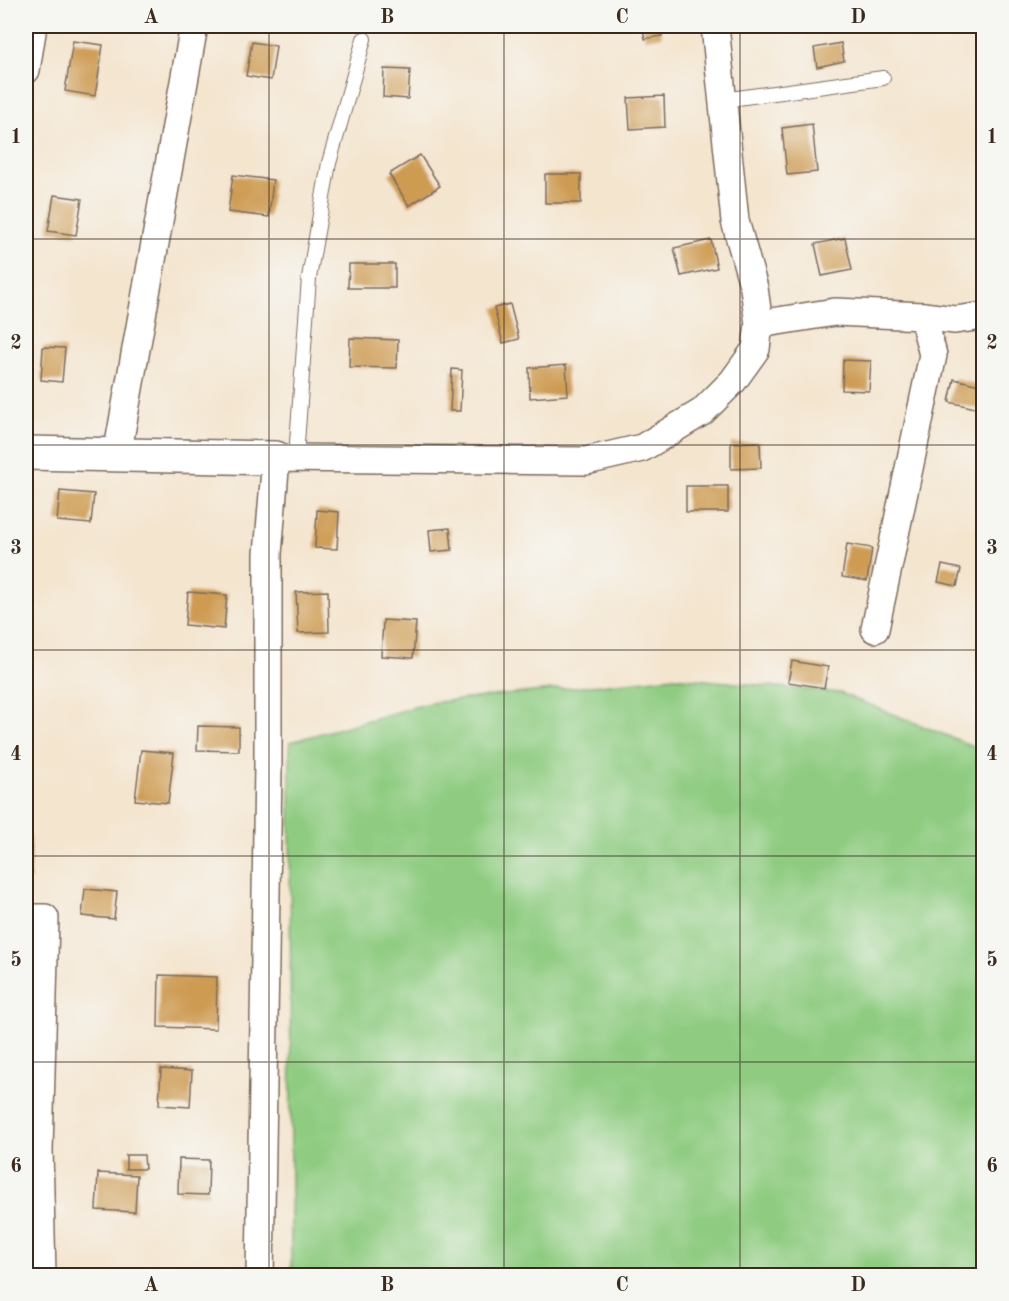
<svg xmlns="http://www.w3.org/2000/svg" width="1009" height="1301" font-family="'Old Standard TT',serif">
	<rect width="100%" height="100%" fill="#f6f6f2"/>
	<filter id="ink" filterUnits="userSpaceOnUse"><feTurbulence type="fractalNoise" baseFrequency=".0167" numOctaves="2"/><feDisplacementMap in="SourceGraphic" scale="12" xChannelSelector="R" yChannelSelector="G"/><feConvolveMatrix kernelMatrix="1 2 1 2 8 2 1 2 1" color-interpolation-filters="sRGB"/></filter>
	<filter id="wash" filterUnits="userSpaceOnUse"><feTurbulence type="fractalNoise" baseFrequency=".008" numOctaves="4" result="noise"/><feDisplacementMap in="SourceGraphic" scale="24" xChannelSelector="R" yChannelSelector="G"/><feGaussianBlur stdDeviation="1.35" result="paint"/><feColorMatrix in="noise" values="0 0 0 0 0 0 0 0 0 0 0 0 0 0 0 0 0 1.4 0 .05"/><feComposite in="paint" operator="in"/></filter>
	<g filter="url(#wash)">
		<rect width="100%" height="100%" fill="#f4e5cf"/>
		<!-- green -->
		<path fill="#8fcc81" stroke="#657b50" stroke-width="1.5" d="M674,677L840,693L983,750V1275H291L290,742L429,703Z"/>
		<g id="blocks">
			<!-- building -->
			<g fill="#ce9b53">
				<path d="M454,26H486V32L454,28Z"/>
				<path d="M642,26H660L662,36L645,39Z"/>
				<path d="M73,41L103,45L95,96L65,91Z"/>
				<path d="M252,42L276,46L271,80L246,76Z"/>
				<path d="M841,43L844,61L817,67L814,48Z"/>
				<path d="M384,69L410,70L408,99L383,97Z"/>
				<path d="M664,96L665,127L630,129L628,98Z"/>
				<path d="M812,124L817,172L787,175L782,128Z"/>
				<path d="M420,155L440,186L409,206L389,174Z"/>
				<rect x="545" y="174" width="36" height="29"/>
				<path d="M233,175L273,180L269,217L228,212Z"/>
				<path d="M54,195L82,199L76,235L48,231Z"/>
				<path d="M845,238L852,270L822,276L815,244Z"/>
				<path d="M711,240L717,268L681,276L674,248Z"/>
				<path d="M349,264H395V288H348Z"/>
				<path d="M510,304L519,339L503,343L494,308Z"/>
				<path d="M350,338L398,340L397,368L349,367Z"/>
				<path d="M43,347L65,348L62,382L41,380Z"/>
				<path d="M843,360L871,361L869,391L842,390Z"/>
				<path d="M566,365L568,395L530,398L529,368Z"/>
				<path d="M452,369L462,370L460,411H450Z"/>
				<path d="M954,379L984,386V410L949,402Z"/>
				<path d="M760,442L761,468L731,469V443Z"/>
				<rect x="686" y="486" width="42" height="26"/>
				<path d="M60,491L94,494L91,524L57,521Z"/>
				<path d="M317,510L339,512L337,549L315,548Z"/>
				<path d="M450,528L452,550L431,552L429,530Z"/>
				<path d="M847,544L872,548L867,581L842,577Z"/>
				<path d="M942,565L961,569L957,586L938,582Z"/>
				<path d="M328,591L329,632L298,633L296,592Z"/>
				<path d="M188,592L227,595L224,629L185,625Z"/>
				<path d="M383,620L416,622L413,658L381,656Z"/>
				<path d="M792,661L828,667L824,688L788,682Z"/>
				<path d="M198,726L239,727V751L197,750Z"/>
				<path d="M141,750L174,753L168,803L135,800Z"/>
				<rect x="26" y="836" width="5" height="44"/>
				<path d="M85,889L117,892L114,919L82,916Z"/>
				<path d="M159,975L217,977L216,1029L158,1027Z"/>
				<path d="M161,1069L192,1071L190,1107L159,1105Z"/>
				<path d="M126,1155H144L145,1169H126Z"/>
				<path d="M179,1159L209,1160L208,1195L178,1194Z"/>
				<path d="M98,1173L137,1175L135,1212L96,1210Z"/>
			</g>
		</g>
	</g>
	<g filter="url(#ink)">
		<use href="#blocks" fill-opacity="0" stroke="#7c6b5c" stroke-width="1.5"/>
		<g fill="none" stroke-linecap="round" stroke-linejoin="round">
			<!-- service casing -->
			<g stroke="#7c6b5c" stroke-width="16">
				<g id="service">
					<path d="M723,100L883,78"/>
					<path d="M296,457L309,278L329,163L364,39"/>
				</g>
			</g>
			<!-- minor casing -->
			<g stroke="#7c6b5c" stroke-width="30">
				<g id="minor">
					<path d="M26,70L33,26"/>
					<path d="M759,324L835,312L923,316L955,320L984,316"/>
					<path d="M117,455L194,26"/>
					<path d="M875,629L933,355L923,316"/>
					<path d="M26,918H45L39,1150L42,1276"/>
					<path d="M260,1276L268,766V554L276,458L586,461L642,448L702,412L733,381L756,349L759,324L754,288L735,221L715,26"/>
				</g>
			</g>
			<!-- tertiary casing -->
			<g stroke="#7c6b5c" stroke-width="36">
				<path id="tertiary" d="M26,453L276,458"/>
			</g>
			<!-- service -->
			<use href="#service" stroke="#fff" stroke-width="14"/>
			<!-- minor -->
			<use href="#minor" stroke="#fff" stroke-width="27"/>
			<!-- tertiary -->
			<use href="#tertiary" stroke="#fff" stroke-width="33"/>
		</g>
	</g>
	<!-- grid -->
	<path fill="none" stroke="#3b2a1e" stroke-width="1.5" stroke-opacity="0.55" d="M269,26V1276M504,26V1276M740,26V1276M26,239H984M26,445H984M26,650H984M26,856H984M26,1062H984"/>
	<!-- margin -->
	<rect width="1009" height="1301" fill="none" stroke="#f6f6f2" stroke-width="66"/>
	<rect x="33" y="33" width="943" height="1235" fill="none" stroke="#3b2a1e" stroke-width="2"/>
	<g font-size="20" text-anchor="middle" font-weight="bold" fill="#3b2a1e">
		<text x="151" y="23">A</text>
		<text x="387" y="23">B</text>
		<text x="622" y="23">C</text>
		<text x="858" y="23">D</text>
		<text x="16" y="143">1</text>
		<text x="992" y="143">1</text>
		<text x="16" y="349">2</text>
		<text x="992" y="349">2</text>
		<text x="16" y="554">3</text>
		<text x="992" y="554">3</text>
		<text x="16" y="760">4</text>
		<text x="992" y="760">4</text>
		<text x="16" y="966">5</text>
		<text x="992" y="966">5</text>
		<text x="16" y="1172">6</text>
		<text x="992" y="1172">6</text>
		<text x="151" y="1291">A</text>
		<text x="387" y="1291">B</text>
		<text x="622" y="1291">C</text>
		<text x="858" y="1291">D</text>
	</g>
</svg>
